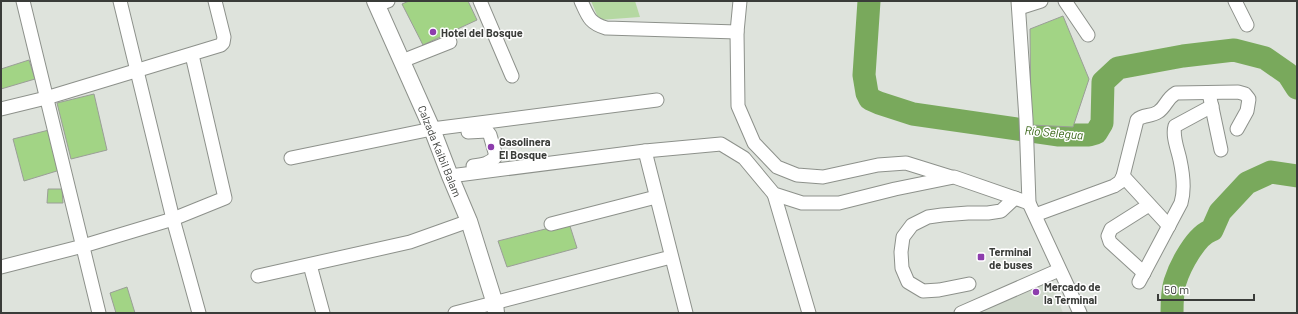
<svg xmlns="http://www.w3.org/2000/svg" width="1298" height="314" font-family="Barlow,sans-serif">
	<rect width="100%" height="100%" fill="#dee3dc"/>
	<!-- built -->
	<path fill="#cfd8cb" d="M1050,279L1063,313H985L982,306Z"/>
	<!-- green -->
	<path fill="#b5d8a2" d="M591,1H635L640,17L599,20Z"/>
	<g fill="none" stroke-linecap="round" stroke-linejoin="round">
		<!-- river -->
		<g stroke="#79a95c" stroke-width="23">
			<path d="M869,1L864,75L867,93L870,99L879,103L913,114L1059,135H1089L1096,133L1102,123L1103,82L1118,68L1183,56L1234,50L1265,58L1288,74L1297,88"/>
			<path d="M1172,313C1172,303 1172,292 1175,282C1180,266 1196,235 1212,230L1220,212L1247,183L1271,172L1297,176"/>
		</g>
	</g>
	<!-- building -->
	<g fill="#a2d485" stroke="#9a9e97">
		<path d="M409,1H468L477,20L423,45L402,4Z"/>
		<path d="M1063,16L1089,79L1073,127L1031,125L1030,29Z"/>
		<path d="M29,60L35,79L1,89V69Z"/>
		<path d="M94,94L107,150L71,159L57,103Z"/>
		<path d="M49,130L60,170L24,181L13,139Z"/>
		<path d="M48,189H62L63,203H47Z"/>
		<path d="M569,223L577,248L507,267L498,241Z"/>
		<path d="M127,287L135,313H116L110,293Z"/>
	</g>
	<g fill="none" stroke-linecap="round" stroke-linejoin="round">
		<!-- minor casing -->
		<g stroke="#8d918b" stroke-width="15">
			<g id="minor">
				<path d="M23,1L99,313"/>
				<path d="M120,1L173,219L199,313"/>
				<path d="M480,1L512,76"/>
				<path d="M581,1C588,16 589,23 606,28L737,32"/>
				<path d="M740,1L737,32L738,106L754,143L777,167L797,175L823,177L878,165L906,163L951,177"/>
				<path d="M1018,1L1026,119L1029,203L1080,313"/>
				<path d="M1065,1L1088,35"/>
				<path d="M1235,1L1247,25"/>
				<path d="M377,5L388,1"/>
				<path d="M1019,8L1041,1"/>
				<path d="M402,61L450,42"/>
				<path d="M1210,98L1221,150"/>
				<path d="M1,109L46,98L221,45L223,43L224,37L215,1"/>
				<path d="M468,132L487,131L490,135L496,156C490,164 482,165 473,166"/>
				<path d="M645,151L686,313"/>
				<path d="M291,158L432,129L657,100"/>
				<path d="M450,176L645,151L721,144L744,158L774,194L802,203H839L895,189L954,177L1029,203"/>
				<path d="M1123,176L1169,226"/>
				<path d="M774,194L809,313"/>
				<path d="M1035,215L1114,186L1120,182L1123,176L1137,120C1143,114 1151,117 1158,112C1166,107 1166,99 1176,93L1238,92L1245,94L1249,99L1247,111L1237,129"/>
				<path d="M551,224L656,197"/>
				<path d="M310,265L323,313"/>
				<path d="M1,267L83,246L173,219L225,198L192,55"/>
				<path d="M1144,273L1110,242L1108,236L1111,229L1149,205"/>
				<path d="M258,276L410,242L469,221"/>
				<path d="M1139,282L1181,203C1185,190 1183,174 1180,160C1178,150 1172,136 1175,126L1212,106"/>
				<path d="M969,284L939,290L923,291L908,282L902,268L901,252L903,237L912,225L928,217L942,215L968,213H988L1001,211L1015,198"/>
				<path d="M455,313L671,257"/>
				<path d="M961,313L1059,270"/>
			</g>
		</g>
		<!-- major casing -->
		<g stroke="#8d918b" stroke-width="18">
			<path id="major" d="M375,1L432,129L450,176L469,221L495,304L496,313"/>
		</g>
		<!-- minor -->
		<use href="#minor" stroke="#fff" stroke-width="13"/>
		<!-- major -->
		<use href="#major" stroke="#fff" stroke-width="16"/>
	</g>
	<!-- markers -->
	<g fill="#8d3dad" stroke="#fff" stroke-width="1.5">
		<circle cx="433" cy="32" r="4"/>
		<circle cx="491" cy="147" r="4"/>
		<rect x="977" y="253" width="8" height="8" rx="2"/>
		<circle cx="1036" cy="292" r="4"/>
	</g>
	<g text-anchor="middle" dominant-baseline="central" stroke-width="3" stroke-linejoin="round" paint-order="stroke">
		<!-- poi labels -->
		<g font-size="11" font-weight="bold" fill="#3a3c39" stroke="#fff" text-anchor="start">
			<text x="441" y="32">Hotel del Bosque</text>
			<text x="499" y="141">Gasolinera<tspan x="499" dy="13">El Bosque</tspan></text>
			<text x="989" y="251">Terminal<tspan x="989" dy="13">de buses</tspan></text>
			<text x="1044" y="286">Mercado de<tspan x="1044" dy="13">la Terminal</tspan></text>
		</g>
		<!-- street labels -->
		<g font-size="11" fill="#3a3c39" stroke="#fff">
			<text transform="translate(440 151) rotate(68)">Calzada Kaibil Balam</text>
		</g>
		<!-- water labels -->
		<g font-size="12" font-style="italic" fill="#376414" stroke="#fff">
			<text transform="translate(1054 132) rotate(5)">Río Selegua</text>
		</g>
	</g>
	<!-- border -->
	<rect width="1298" height="314" fill="none" stroke="#3a3c39" stroke-width="4"/>
	<!-- scale -->
	<path d="M1158 294v6h96v-6" fill="none" stroke="#3a3c39" stroke-width="2"/>
	<text x="1164" y="294" font-size="12" fill="#3a3c39" stroke="#ffffff" stroke-width="3" paint-order="stroke">50 m</text>
</svg>
